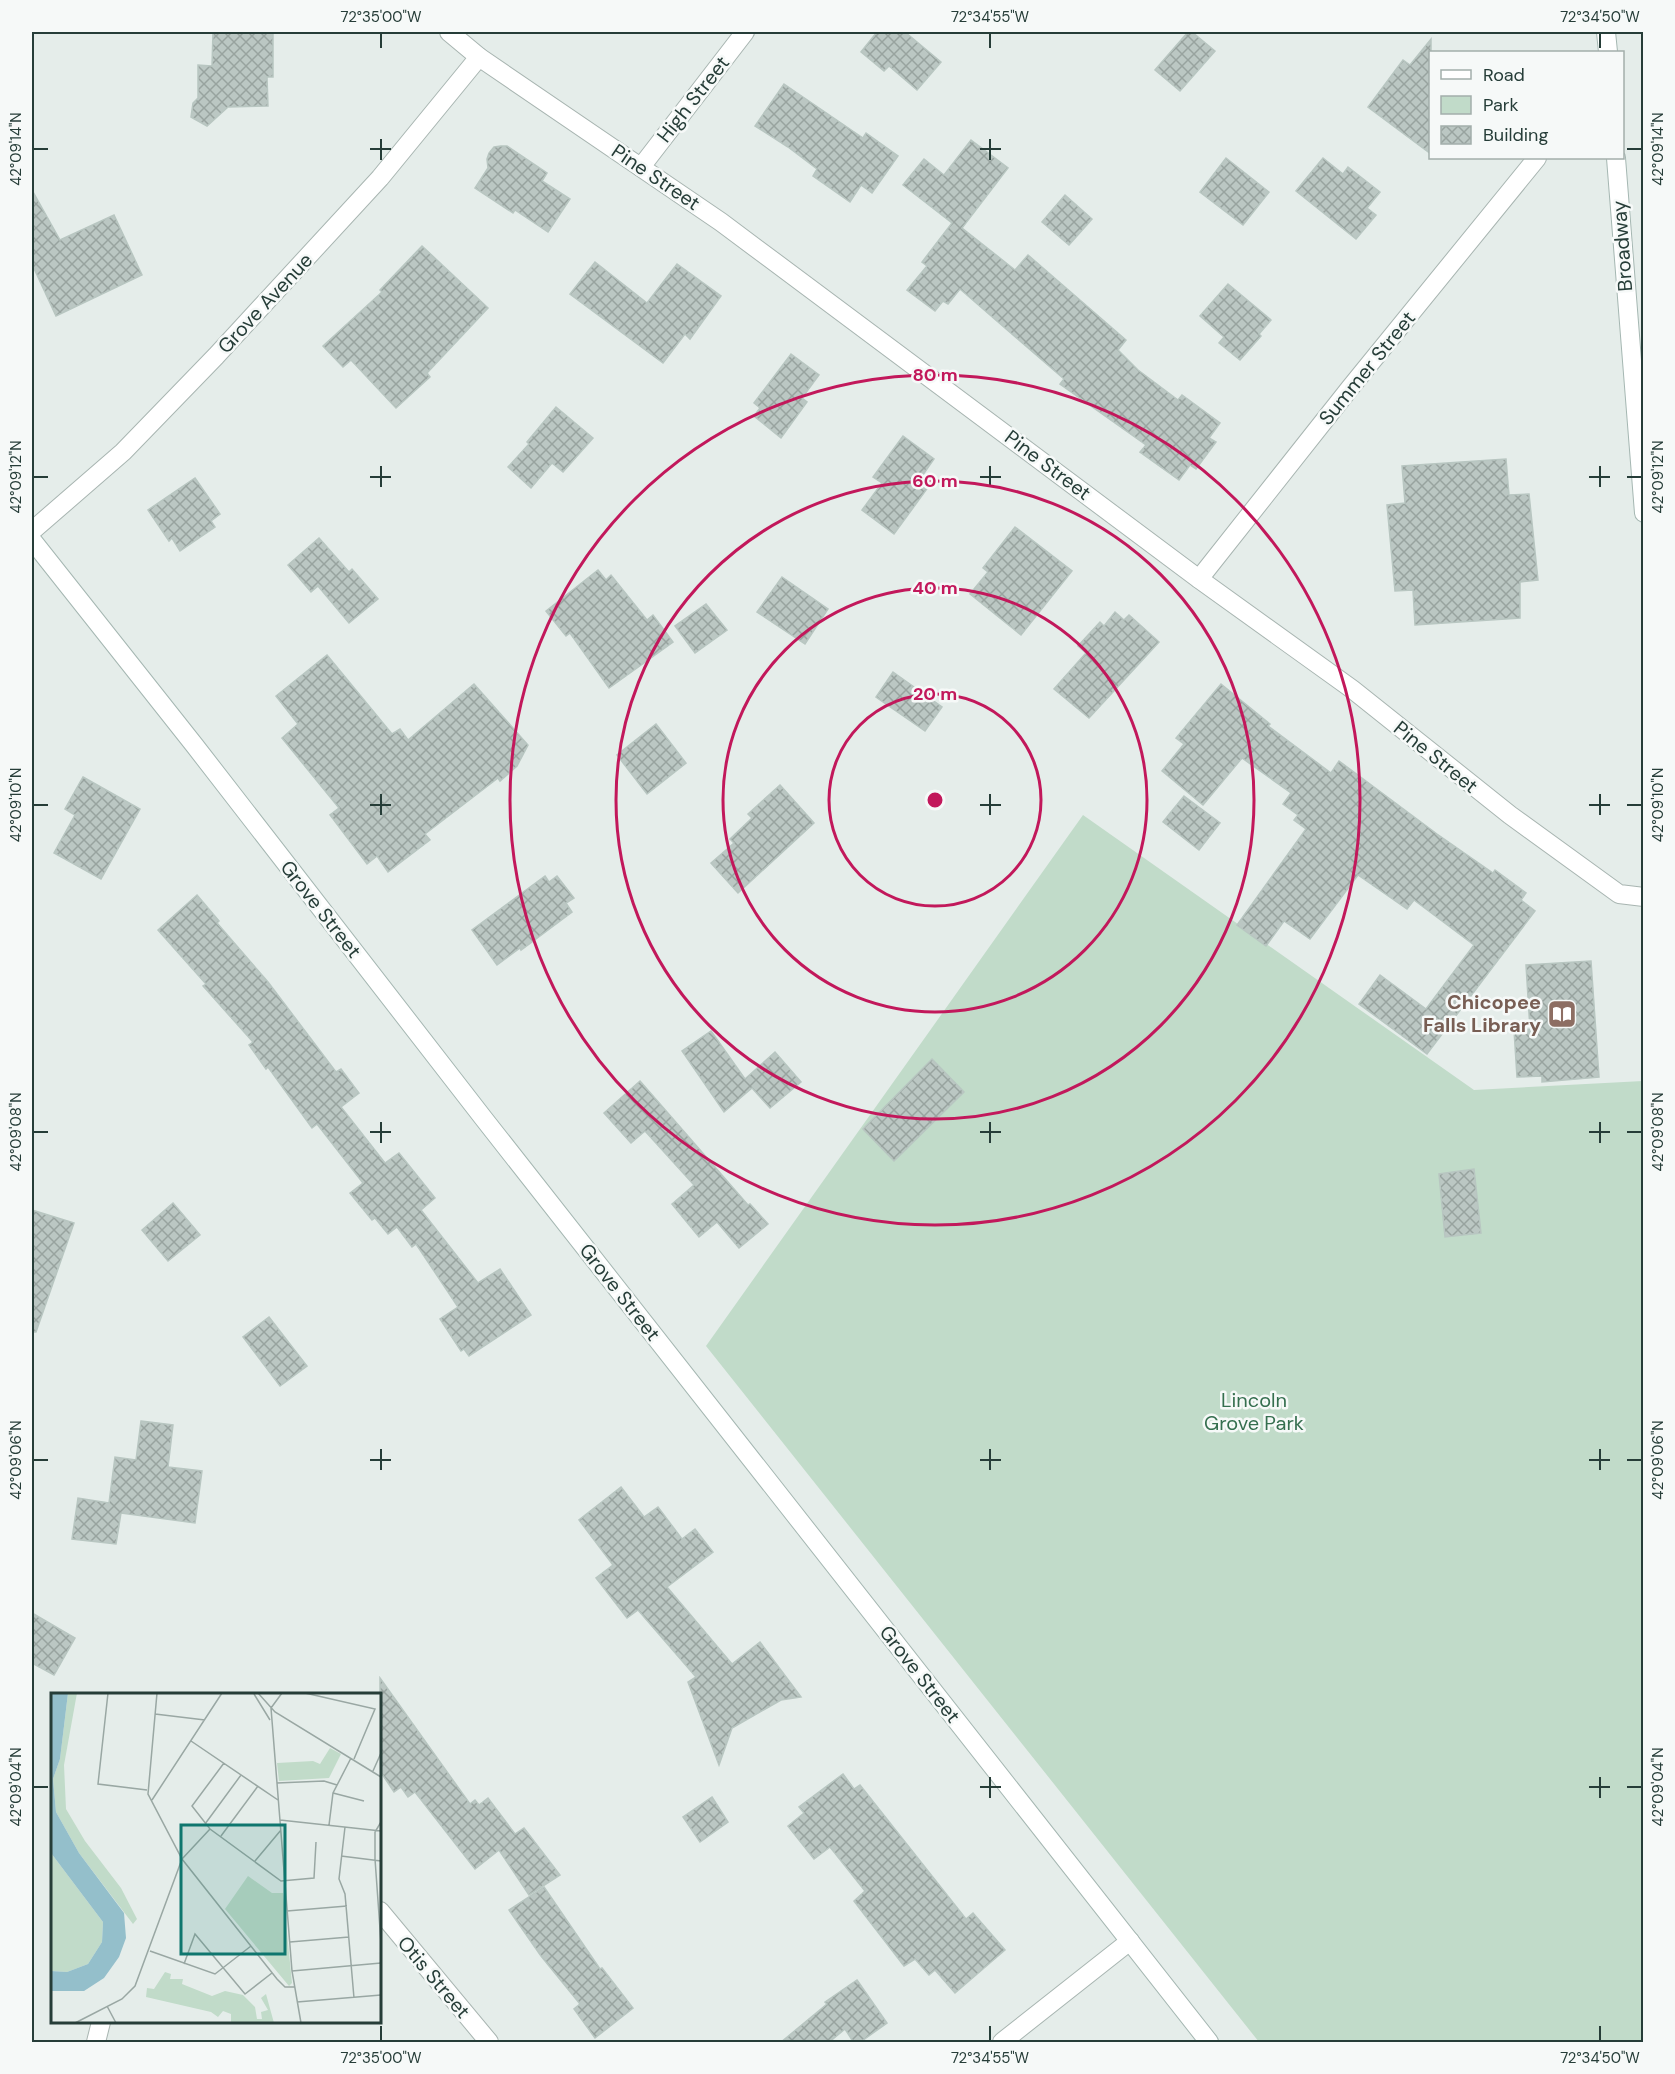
<svg xmlns="http://www.w3.org/2000/svg" width="1675" height="2074" font-family="'DM Sans',sans-serif">
	<defs>
		<pattern id="building-cross-hatch" width="8" height="8" patternUnits="userSpaceOnUse" patternTransform="scale(1.5)"><rect width="8" height="8" fill="#bbc7c3"/><path d="M0 0l8 8M0 8l8-8" fill="none" stroke="#98a39f"/></pattern>
	</defs>
	<rect width="100%" height="100%" fill="#e5edea"/>
	<!-- green -->
	<path fill="#c1dbc9" d="M1083,815L1474,1090L1643,1081V2042H1259L706,1346Z"/>
	<!-- building -->
	<g fill="url(#building-cross-hatch)" stroke="#b8c6c1" stroke-width="1.5">
		<path d="M213,32H273V77H267L268,106L228,107L207,126L191,117L193,103L198,98V65L212,66Z"/>
		<path d="M877,32H905L941,62L917,90L889,66L884,71L861,52Z"/>
		<path d="M1188,32H1192L1215,51L1180,91L1155,70Z"/>
		<path d="M1431,39V154L1368,107L1403,60L1410,65Z"/>
		<path d="M784,84L863,138L866,133L898,156L872,193L861,185L850,202L813,176L817,169L788,147L755,126Z"/>
		<path d="M971,140L1008,168L962,228L1015,270L1028,255L1126,340L1118,350L1138,370L1178,400L1182,395L1220,423L1209,438L1216,442L1196,469L1190,465L1179,480L1140,452L1146,445L1060,384L1064,379L960,289L948,304L943,301L935,311L907,290L927,266L922,262L952,223L903,185L924,159L944,175Z"/>
		<path d="M501,146H507L547,173L542,181L570,199L548,232L515,210L513,213L475,188L488,168L487,159L489,153L494,147Z"/>
		<path d="M1226,158L1269,192L1243,225L1200,192Z"/>
		<path d="M1323,158L1343,174L1348,167L1380,192L1367,208L1376,215L1356,239L1296,191Z"/>
		<path d="M32,190L60,240L114,215L142,275L56,316L32,264Z"/>
		<path d="M1065,195L1092,219L1069,245L1042,222Z"/>
		<path d="M422,246L488,308L427,373L430,377L396,408L351,360L343,367L323,346L382,292L380,290Z"/>
		<path d="M595,262L647,303L677,264L721,296L690,339L685,334L663,363L570,294Z"/>
		<path d="M1228,284L1271,320L1259,334L1261,336L1240,360L1219,343L1224,337L1200,316Z"/>
		<path d="M791,354L819,375L802,398L807,402L781,438L754,416L760,408L754,403Z"/>
		<path d="M556,407L593,438L563,472L552,463L531,488L508,467L529,444L527,442Z"/>
		<path d="M903,436L934,459L920,479L929,486L894,534L862,510L882,483L873,477Z"/>
		<path d="M1506,459L1509,495L1529,494L1538,580L1520,582V618L1415,625L1413,590L1395,591L1387,505L1405,503L1402,466Z"/>
		<path d="M195,478L220,514L211,521L215,527L180,551L172,538L169,541L148,510Z"/>
		<path d="M1015,527L1072,571L1021,635L970,594L988,572L983,568Z"/>
		<path d="M319,538L349,572L352,569L378,599L349,623L318,586L311,592L288,565Z"/>
		<path d="M598,570L606,580L611,575L647,620L653,615L673,642L609,688L570,633L566,636L546,611Z"/>
		<path d="M782,577L828,609L805,644L757,612Z"/>
		<path d="M706,604L727,630L695,653L675,626Z"/>
		<path d="M1115,612L1124,620L1129,615L1159,642L1089,718L1054,689L1086,653L1078,646L1100,622L1104,626Z"/>
		<path d="M327,655L392,734L400,729L408,740L474,684L528,745L517,766L500,781L498,778L425,834L430,840L388,872L377,856L367,864L330,815L339,808L282,738L298,724L276,696Z"/>
		<path d="M893,672L942,707L925,731L876,697Z"/>
		<path d="M1221,684L1270,724L1268,726L1331,773L1339,761L1437,834L1493,873L1495,870L1526,893L1521,900L1535,911L1427,1054L1359,1004L1380,975L1426,1009L1474,945L1414,900L1407,909L1358,875L1310,939L1284,921L1266,946L1237,925L1306,829L1294,820L1298,815L1283,804L1291,793L1242,758L1203,805L1162,771L1184,744L1176,738Z"/>
		<path d="M656,724L686,763L647,794L617,755Z"/>
		<path d="M83,777L140,809L101,879L54,853L75,815L65,809Z"/>
		<path d="M780,785L814,823L738,893L711,863L734,843L730,839L752,818L748,814Z"/>
		<path d="M1184,796L1220,823L1199,850L1163,822Z"/>
		<path d="M545,876L549,882L557,876L574,898L566,903L572,912L521,950L520,948L497,965L472,930Z"/>
		<path d="M197,895L219,921L217,923L268,982L336,1072L341,1069L359,1093L341,1107L385,1163L399,1153L435,1198L421,1210L478,1283L500,1269L531,1315L469,1356L464,1349L461,1351L440,1319L458,1307L416,1244L412,1247L397,1227L388,1234L375,1218L372,1220L350,1193L363,1183L317,1124L312,1128L268,1067L266,1069L249,1045L253,1042L203,986L206,984L158,930Z"/>
		<path d="M1591,961L1599,1077L1542,1082V1076L1517,1077L1514,1030L1530,1029L1526,965Z"/>
		<path d="M711,1031L745,1079L775,1052L801,1082L770,1108L752,1088L724,1112L682,1051Z"/>
		<path d="M932,1059L964,1092L894,1161L863,1129Z"/>
		<path d="M640,1081L748,1205L750,1204L768,1224L739,1248L717,1222L699,1237L672,1204L694,1185L645,1131L631,1143L604,1113Z"/>
		<path d="M1474,1169L1481,1233L1445,1237L1439,1174Z"/>
		<path d="M173,1203L200,1235L168,1261L142,1230Z"/>
		<path d="M32,1210L74,1223L36,1332H32Z"/>
		<path d="M269,1317L307,1366L280,1386L243,1337Z"/>
		<path d="M141,1421L173,1425L168,1467L202,1471L195,1523L121,1513L116,1544L72,1539L78,1498L109,1503L115,1457L136,1460Z"/>
		<path d="M621,1487L644,1517L658,1507L682,1539L695,1529L713,1552L667,1587L732,1664L760,1642L801,1697L781,1700L732,1728L719,1765L688,1682L696,1677L638,1610L627,1618L596,1578L613,1565L579,1520Z"/>
		<path d="M32,1613L75,1638L54,1675L32,1663Z"/>
		<path d="M380,1678L470,1804L475,1800L479,1805L488,1798L515,1834L524,1828L560,1875L529,1895L499,1850L475,1869L415,1792L408,1797L401,1787L394,1792L380,1771Z"/>
		<path d="M843,1774L854,1789L860,1785L966,1919L973,1913L1005,1950L955,1993L935,1970L929,1975L915,1959L904,1966L854,1901L865,1891L830,1847L814,1859L788,1826L804,1813L799,1807Z"/>
		<path d="M712,1797L728,1822L700,1842L683,1817Z"/>
		<path d="M544,1887L600,1969L602,1968L633,2008L595,2038L574,2009L580,2004L541,1956L509,1910Z"/>
		<path d="M857,1980L887,2023L859,2043H854L845,2029L828,2043H780L827,2004L825,2002Z"/>
	</g>
	<g fill="none" stroke-linecap="round" stroke-linejoin="round">
		<!-- minor casing -->
		<g stroke="#a8b5b1" stroke-width="20">
			<g id="minor">
				<path d="M449,32L479,57L721,222L1199,579L1352,689L1510,815L1619,894L1644,897"/>
				<path d="M641,167L745,32"/>
				<path d="M32,531L123,452L216,356L380,178L479,57"/>
				<path d="M1199,579L1350,388L1537,158"/>
				<path d="M380,1911L489,2042"/>
				<path d="M96,2042L101,2022"/>
				<path d="M1002,2042L1130,1941"/>
			</g>
		</g>
		<!-- secondary casing -->
		<g stroke="#a5b7b2" stroke-width="20">
			<g id="secondary">
				<path d="M1606,32L1608,52"/>
				<path d="M1616,158L1644,513"/>
				<path d="M32,540L195,746L484,1119L1209,2042"/>
			</g>
		</g>
		<!-- minor -->
		<use href="#minor" stroke="#fff" stroke-width="18"/>
		<!-- secondary -->
		<use href="#secondary" stroke="#fff" stroke-width="18"/>
	</g>
	<!-- ticks -->
	<path fill="none" stroke="#263d38" stroke-width="2" d="M381,33V48M990,33V48M1600,33V48M381,139V160M990,139V160M33,149H48M370,149H391M980,149H1001M1627,149H1642M381,466V487M990,466V487M1600,466V487M33,477H48M370,477H391M980,477H1001M1589,477H1610M1627,477H1642M381,794V815M990,794V815M1600,794V815M33,805H48M370,805H391M980,805H1001M1589,805H1610M1627,805H1642M381,1122V1143M990,1122V1143M1600,1122V1143M33,1132H48M370,1132H391M980,1132H1001M1589,1132H1610M1627,1132H1642M381,1449V1470M990,1449V1470M1600,1449V1470M33,1460H48M370,1460H391M980,1460H1001M1589,1460H1610M1627,1460H1642M990,1777V1798M1600,1777V1798M33,1787H48M980,1787H1001M1589,1787H1610M1627,1787H1642M381,2026V2041M990,2026V2041M1600,2026V2041"/>
	<!-- distance rings -->
	<g fill="none" stroke="#c2185b" stroke-width="3">
		<circle cx="935" cy="800" r="106"/>
		<circle cx="935" cy="800" r="212"/>
		<circle cx="935" cy="800" r="319"/>
		<circle cx="935" cy="800" r="425"/>
	</g>
	<!-- icons -->
	<defs>
		<g id="library-square" transform="scale(1.5)"><rect x="-9" y="-9" width="18" height="18" rx="4" fill="#8d6e63" stroke="#f6f9f8"/><path d="M-6-4Q-3-5.5-.7-3.5V5Q-3 3-6 4ZM6-4Q3-5.5 .7-3.5V5Q3 3 6 4Z" fill="#fff"/></g>
	</defs>
	<g fill-rule="evenodd">
		<use href="#library-square" x="1562" y="1014"/>
	</g>
	<g text-anchor="middle" dominant-baseline="central" stroke-width="5" stroke-linejoin="round" paint-order="stroke">
		<!-- street labels -->
		<g font-size="20" fill="#263d38" stroke="#f6f9f8">
			<text transform="translate(693 99) rotate(-52)">High Street</text>
			<text transform="translate(656 177) rotate(34)">Pine Street</text>
			<text transform="translate(1622 246) rotate(-94)">Broadway</text>
			<text transform="translate(265 303) rotate(-47)">Grove Avenue</text>
			<text transform="translate(1367 368) rotate(-51)">Summer Street</text>
			<text transform="translate(1048 465) rotate(37)">Pine Street</text>
			<text transform="translate(1436 757) rotate(39)">Pine Street</text>
			<text transform="translate(321 909) rotate(52)">Grove Street</text>
			<text transform="translate(620 1292) rotate(52)">Grove Street</text>
			<text transform="translate(920 1674) rotate(52)">Grove Street</text>
			<text transform="translate(434 1977) rotate(50)">Otis Street</text>
		</g>
		<!-- education labels -->
		<g font-size="20" font-weight="bold" fill="#785e54" stroke="#f6f9f8" text-anchor="end">
			<text x="1541" y="1002">Chicopee<tspan x="1541" dy="23">Falls Library</tspan></text>
		</g>
		<!-- park labels -->
		<g font-size="20" fill="#356f4f" stroke="#f6f9f8">
			<text x="1254" y="1400">Lincoln<tspan x="1254" dy="23">Grove Park</tspan></text>
		</g>
	</g>
	<!-- overview -->
	<g transform="translate(51 1693)">
		<rect width="330" height="330" fill="#e5edea"/>
		<path d="M17,0H26L13,72L15,116L34,148L70,195L86,226L82,231L28,160L5,119L2,86L9,66Z" fill="#c1dbc9"/>
		<path d="M0,160L52,229L51,249L37,271L16,279L0,278ZM114,279L120,281L119,286H132L131,291L161,303L174,298L192,302L204,314L206,326H211L210,319L217,317L210,305L215,301L223,330H180V321L172,318L167,324L160,319L95,304L96,295L103,296Z" fill="#c1dbc9"/>
		<path d="M279,55L290,61L278,85L228,88L226,70L262,68L269,71Z" fill="#c1dbc9"/>
		<path d="M197,183L221,200H232L241,290L238,293L174,216Z" fill="#c1dbc9"/>
		<path d="M0,0H17L9,66L2,86L5,119L28,160L73,220L75,245L68,264L53,285L33,298H0V278L16,279L37,271L51,249L52,229L0,160Z" fill="#94bfcb"/>
		<path fill="none" stroke="#99a7a3" stroke-width="1.5" d="M57,0L47,91L96,97M106,0L97,101L131,166L226,286L234,294H244M207,0L224,19L330,84M254,0L324,16L303,66M203,1L219,27M220,15L241,278L250,330M220,15L231,0M104,21L154,27M140,48L227,107M173,70L141,113L159,136L230,188L263,185L265,149M322,78L330,60M226,90L273,88L286,92M282,100L313,108M101,107L171,0M229,127L330,138M330,129L324,139V166L330,250M154,131L190,82M278,132L282,100L300,65M294,134L288,186L294,201L303,305M170,143L207,93M290,163L330,168M131,166L159,136M204,168L230,137M236,218L296,213M239,249L298,244M99,258L164,281L200,253M133,271L144,241L194,301L221,280M241,278L330,270M246,309L330,302M56,313L65,330M24,330L71,306L84,293L131,166"/>
		<path fill="#0f766e" fill-opacity="0.15" stroke="#0f766e" stroke-width="3" d="M130,132H234V261H130Z"/>
		<rect width="330" height="330" fill="none" stroke="#263d38" stroke-width="3"/>
	</g>
	<circle cx="935" cy="800" r="9" fill="#c2185b" stroke="#f6f9f8" stroke-width="3"/>
	<g font-size="18" text-anchor="middle" font-weight="bold" fill="#c2185b" stroke="#f6f9f8" stroke-width="5" stroke-linejoin="round" paint-order="stroke">
		<text x="935" y="381">80 m</text>
		<text x="935" y="487">60 m</text>
		<text x="935" y="594">40 m</text>
		<text x="935" y="700">20 m</text>
	</g>
	<!-- border -->
	<rect width="1675" height="2074" fill="none" stroke="#f6f9f8" stroke-width="66"/>
	<!-- legend -->
	<rect x="1429" y="51" width="195" height="108" fill="#f6f9f8" stroke="#a3aeab" stroke-width="1.5"/>
	<rect x="1441" y="70" width="30" height="9" fill="#ffffff" stroke="#a3aeab" stroke-width="1.5"/>
	<text x="1483" y="81" font-size="18" fill="#263d38">Road</text>
	<rect x="1441" y="96" width="30" height="18" fill="#c1dbc9" stroke="#a3aeab" stroke-width="1.5"/>
	<text x="1483" y="111" font-size="18" fill="#263d38">Park</text>
	<rect x="1441" y="126" width="30" height="18" fill="url(#building-cross-hatch)" stroke="#a3aeab" stroke-width="1.5"/>
	<text x="1483" y="141" font-size="18" fill="#263d38">Building</text>
	<rect x="33" y="33" width="1609" height="2008" fill="none" stroke="#263d38" stroke-width="2"/>
	<g font-size="15" text-anchor="middle" fill="#263d38">
		<text x="381" y="22">72°35'00"W</text>
		<text x="990" y="22">72°34'55"W</text>
		<text x="1600" y="22">72°34'50"W</text>
		<text transform="translate(16 149) rotate(-90)" y="5">42°09'14"N</text>
		<text transform="translate(1658 149) rotate(-90)" y="5">42°09'14"N</text>
		<text transform="translate(16 477) rotate(-90)" y="5">42°09'12"N</text>
		<text transform="translate(1658 477) rotate(-90)" y="5">42°09'12"N</text>
		<text transform="translate(16 805) rotate(-90)" y="5">42°09'10"N</text>
		<text transform="translate(1658 805) rotate(-90)" y="5">42°09'10"N</text>
		<text transform="translate(16 1132) rotate(-90)" y="5">42°09'08"N</text>
		<text transform="translate(1658 1132) rotate(-90)" y="5">42°09'08"N</text>
		<text transform="translate(16 1460) rotate(-90)" y="5">42°09'06"N</text>
		<text transform="translate(1658 1460) rotate(-90)" y="5">42°09'06"N</text>
		<text transform="translate(16 1787) rotate(-90)" y="5">42°09'04"N</text>
		<text transform="translate(1658 1787) rotate(-90)" y="5">42°09'04"N</text>
		<text x="381" y="2063">72°35'00"W</text>
		<text x="990" y="2063">72°34'55"W</text>
		<text x="1600" y="2063">72°34'50"W</text>
	</g>
</svg>
